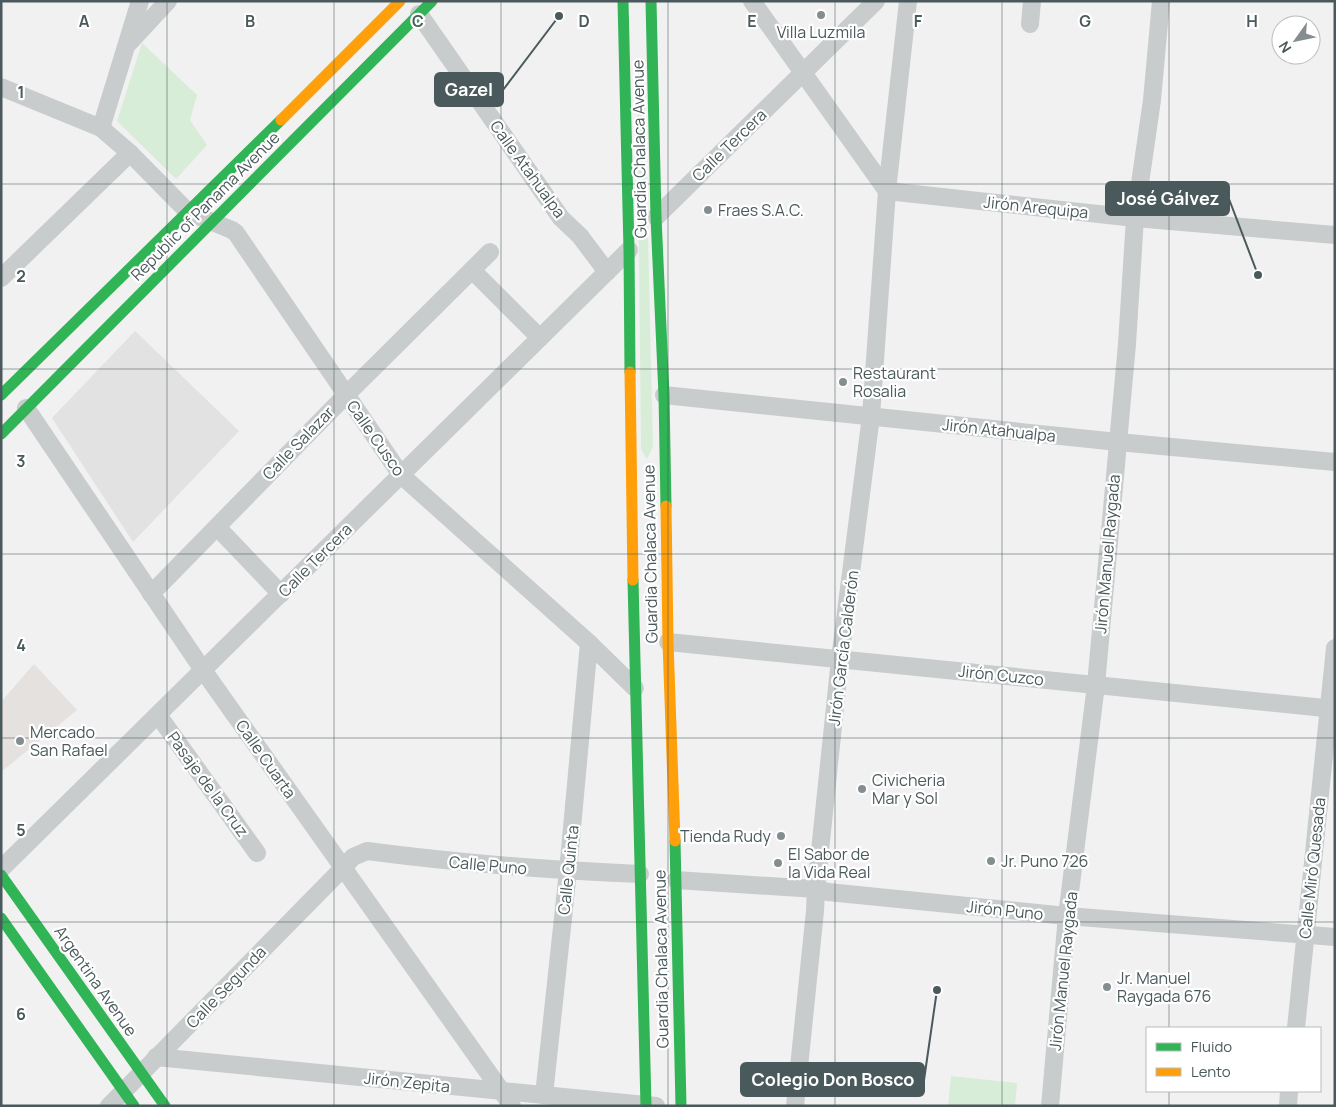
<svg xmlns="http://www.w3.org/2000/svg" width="1336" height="1107" font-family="Manrope,sans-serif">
	<rect width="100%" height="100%" fill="#f1f1f1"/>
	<!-- commercial -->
	<path fill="#e4e1df" d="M34,664L77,710L1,772V702Z"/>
	<!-- education -->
	<path fill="#e3e2e3" d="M135,331L239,431L133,542L52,418Z"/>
	<!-- green -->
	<g fill="#d8edd8">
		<path d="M142,43L197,95L190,120L207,145L176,179L117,121Z"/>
		<path d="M637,57L644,68L653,446L647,459L641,449Z"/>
		<path d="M951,1076L1017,1083L1015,1106H948Z"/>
	</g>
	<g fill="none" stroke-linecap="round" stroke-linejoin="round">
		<!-- street -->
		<g stroke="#c9cccc" stroke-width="18">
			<path d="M752,1L887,191"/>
			<path d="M419,14L561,218L580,236L607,272"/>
			<path d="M1030,24L1032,1"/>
			<path d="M129,43L168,1"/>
			<path d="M1,87L101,128L140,1"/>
			<path d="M101,128L130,153L188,212L232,230L236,233L401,475L589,643L635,688"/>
			<path d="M887,191L1135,218L1335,235"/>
			<path d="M656,217L876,1"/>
			<path d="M472,270L540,338"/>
			<path d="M1,278L130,153"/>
			<path d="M664,395L1118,442L1335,462"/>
			<path d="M26,408L203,670L512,1106"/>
			<path d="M217,527L281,594"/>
			<path d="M151,594L346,395L490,252"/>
			<path d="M668,642L1335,709"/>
			<path d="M158,715L257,853"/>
			<path d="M1,869L629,250"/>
			<path d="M676,880L816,889L828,892L1067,916L1335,937"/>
			<path d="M1296,1028L1335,648"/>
			<path d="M156,1057L656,1106"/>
			<path d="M544,1095L568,871L589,643"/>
			<path d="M109,1106L343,868L353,857L367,851C458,863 548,870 640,874"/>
			<path d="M795,1106L815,911L816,889L840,659L871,416L887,191L908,1"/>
			<path d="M1050,1106L1067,916L1096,685L1127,344L1135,218L1152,100L1161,1"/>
			<path d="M1288,1106L1289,1091"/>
		</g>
		<!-- fast -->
		<g stroke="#30b455" stroke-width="11">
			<path d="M623,1L629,250L630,372"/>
			<path d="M651,1L656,217L664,395L666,506"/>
			<path d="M1,395L281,120"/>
			<path d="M1,434L432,1"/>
			<path d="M633,580L646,1106"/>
			<path d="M675,841L681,1106"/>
			<path d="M1,875L165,1106"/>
			<path d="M1,918L134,1106"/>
		</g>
		<!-- slow -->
		<g stroke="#ff9f0a" stroke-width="11">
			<path d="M281,120L400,1"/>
			<path d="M630,372L633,580"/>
			<path d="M666,506L668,642L675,841"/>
		</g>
	</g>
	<!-- grid -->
	<path fill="none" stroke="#4a595b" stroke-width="1" stroke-opacity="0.55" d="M167,1V1106M334,1V1106M501,1V1106M668,1V1106M835,1V1106M1002,1V1106M1169,1V1028M1,184H1335M1,369H1335M1,554H1335M1,738H1335M1,922H1335M1169,1091V1106"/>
	<!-- markers -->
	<g fill="#848e90" stroke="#fff" stroke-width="2">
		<circle cx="821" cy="15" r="5"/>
		<circle cx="708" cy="210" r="5"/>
		<circle cx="843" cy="382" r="5"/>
		<circle cx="20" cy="741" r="5"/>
		<circle cx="862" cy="789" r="5"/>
		<circle cx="781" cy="836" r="5"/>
		<circle cx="991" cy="861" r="5"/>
		<circle cx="778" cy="863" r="5"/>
		<circle cx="1107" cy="987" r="5"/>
	</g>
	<g text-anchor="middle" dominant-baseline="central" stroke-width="4.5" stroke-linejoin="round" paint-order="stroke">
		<!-- poi labels -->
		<g font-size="16" fill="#4a595b" stroke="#fff" text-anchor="start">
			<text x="821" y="32" text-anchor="middle">Villa Luzmila</text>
			<text x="718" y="210">Fraes S.A.C.</text>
			<text x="853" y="373">Restaurant<tspan x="853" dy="18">Rosalia</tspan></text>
			<text x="30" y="732">Mercado<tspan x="30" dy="18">San Rafael</tspan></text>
			<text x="872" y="780">Civicheria<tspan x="872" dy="18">Mar y Sol</tspan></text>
			<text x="771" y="836" text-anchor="end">Tienda Rudy</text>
			<text x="788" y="854">El Sabor de<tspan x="788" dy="18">la Vida Real</tspan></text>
			<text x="1001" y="861">Jr. Puno 726</text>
			<text x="1117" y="978">Jr. Manuel<tspan x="1117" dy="18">Raygada 676</tspan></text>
		</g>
		<!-- street labels -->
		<g font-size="16" fill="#4a595b" stroke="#fff">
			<text transform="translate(729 145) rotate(-44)">Calle Tercera</text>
			<text transform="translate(639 149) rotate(-91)">Guardia Chalaca Avenue</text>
			<text transform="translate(528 169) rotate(54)">Calle Atahualpa</text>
			<text transform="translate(205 206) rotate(-45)">Republic of Panama Avenue</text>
			<text transform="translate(1036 207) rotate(6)">Jirón Arequipa</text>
			<text transform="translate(999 430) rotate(6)">Jirón Atahualpa</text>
			<text transform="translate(376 438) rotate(55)">Calle Cusco</text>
			<text transform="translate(298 443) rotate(-46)">Calle Salazar</text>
			<text transform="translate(650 554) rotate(-91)">Guardia Chalaca Avenue</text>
			<text transform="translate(1107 554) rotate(-85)">Jirón Manuel Raygada</text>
			<text transform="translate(315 560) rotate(-45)">Calle Tercera</text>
			<text transform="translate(843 648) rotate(-83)">Jirón García Calderón</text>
			<text transform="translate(1001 675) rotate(6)">Jirón Cuzco</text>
			<text transform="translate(266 759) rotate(55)">Calle Cuarta</text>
			<text transform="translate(208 784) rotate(54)">Pasaje de la Cruz</text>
			<text transform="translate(488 865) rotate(5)">Calle Puno</text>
			<text transform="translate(1312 868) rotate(-84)">Calle Miró Quesada</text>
			<text transform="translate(568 870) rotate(-84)">Calle Quinta</text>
			<text transform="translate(1005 910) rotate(6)">Jirón Puno</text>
			<text transform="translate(661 959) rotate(-91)">Guardia Chalaca Avenue</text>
			<text transform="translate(1063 971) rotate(-84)">Jirón Manuel Raygada</text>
			<text transform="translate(96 981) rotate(55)">Argentina Avenue</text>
			<text transform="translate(226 987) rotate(-46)">Calle Segunda</text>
			<text transform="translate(407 1082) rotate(6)">Jirón Zepita</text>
		</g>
	</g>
	<g font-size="16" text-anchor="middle" font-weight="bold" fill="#4a595b" stroke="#fff" stroke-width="4.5" stroke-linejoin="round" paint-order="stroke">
		<text x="84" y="27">A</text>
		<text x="250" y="27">B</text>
		<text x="418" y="27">C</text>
		<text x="584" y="27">D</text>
		<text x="752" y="27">E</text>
		<text x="918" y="27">F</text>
		<text x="1085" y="27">G</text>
		<text x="1252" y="27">H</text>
		<text x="21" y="98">1</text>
		<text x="21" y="282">2</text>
		<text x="21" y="467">3</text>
		<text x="21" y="651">4</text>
		<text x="21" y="836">5</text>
		<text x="21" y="1020">6</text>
	</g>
	<!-- callouts -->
	<path fill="none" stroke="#4a595b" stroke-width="2" d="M559 16L503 90M1258 275L1229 199M937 990L924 1080"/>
	<g fill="#4a595b" stroke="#fff" stroke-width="2">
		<circle cx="559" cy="16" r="5"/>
		<circle cx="1258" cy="275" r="5"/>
		<circle cx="937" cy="990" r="5"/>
	</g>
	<g fill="#4a595b" stroke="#4a595b" stroke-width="2">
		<rect x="435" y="73" width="68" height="33" rx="5"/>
		<rect x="1106" y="182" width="123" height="33" rx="5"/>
		<rect x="741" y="1063" width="183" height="33" rx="5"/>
	</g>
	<g font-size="18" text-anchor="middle" font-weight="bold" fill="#fff">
		<text x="469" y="96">Gazel</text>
		<text x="1168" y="205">José Gálvez</text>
		<text x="833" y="1086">Colegio Don Bosco</text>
	</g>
	<!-- border -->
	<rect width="1336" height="1107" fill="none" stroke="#4a595b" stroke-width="5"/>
	<!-- legend -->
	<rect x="1146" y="1027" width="175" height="65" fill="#ffffff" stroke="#b7bdbd"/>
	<rect x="1156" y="1043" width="25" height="8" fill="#30b455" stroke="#b7bdbd"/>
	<text x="1191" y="1052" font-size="15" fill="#4a595b">Fluido</text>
	<rect x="1156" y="1068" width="25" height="8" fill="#ff9f0a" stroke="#b7bdbd"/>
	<text x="1191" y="1077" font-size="15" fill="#4a595b">Lento</text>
	<!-- north arrow -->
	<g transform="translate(1296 40) rotate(237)"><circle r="24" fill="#ffffff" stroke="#b7bdbd"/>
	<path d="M0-4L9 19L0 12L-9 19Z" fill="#848e90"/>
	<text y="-8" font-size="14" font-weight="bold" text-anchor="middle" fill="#4a595b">N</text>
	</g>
</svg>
